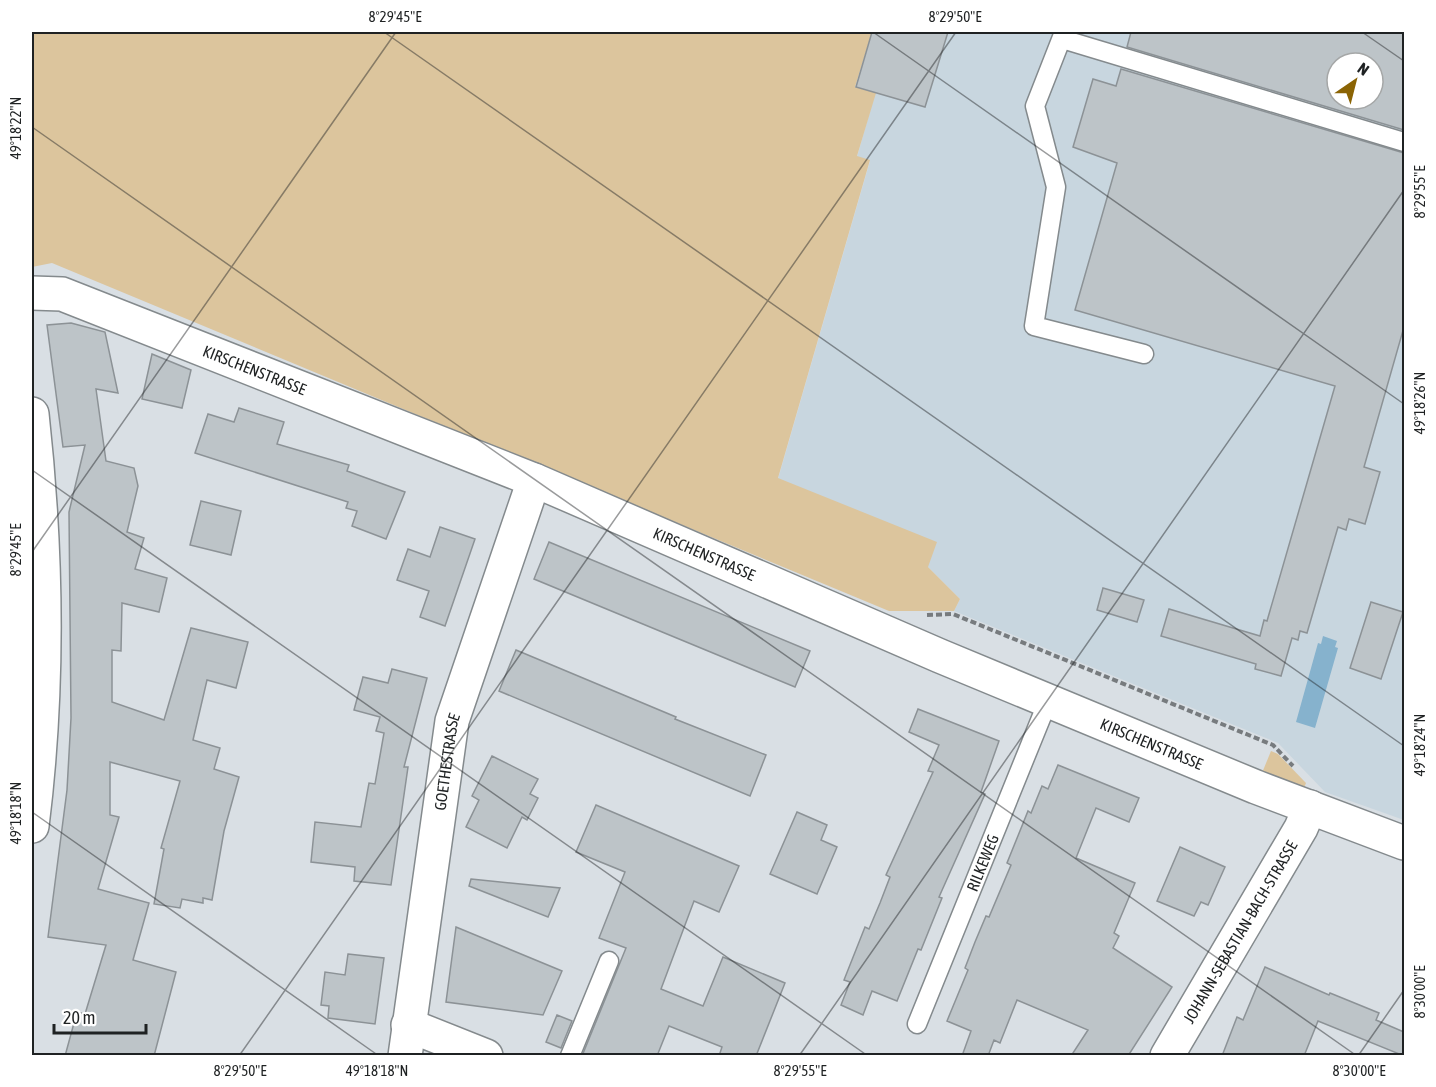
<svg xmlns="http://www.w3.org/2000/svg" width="1436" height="1087" font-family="'Asap Condensed',sans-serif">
	<rect width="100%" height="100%" fill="#d9dfe4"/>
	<!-- built -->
	<path fill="#c8d6df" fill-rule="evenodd" d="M872,32H1404V820L1325,792L1278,743L954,611L960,599L928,567L778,479L870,161L857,157L875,94L855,87ZM1337,63H1373V99H1337Z"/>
	<!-- green -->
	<g fill="#dcc59d">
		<path d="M32,32H872L855,87L876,93L857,156L870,160L778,478L937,542L928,567L960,599L954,611H889L52,263L32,267Z"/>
		<path d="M1271,751L1278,754L1306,783L1304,788L1262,773Z"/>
	</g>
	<!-- water -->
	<path fill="#86b2cd" d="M1323,636L1337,641L1335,647L1338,648L1315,728L1296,722L1318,643L1321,644Z"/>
	<!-- building -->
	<g fill="#bdc4c8" stroke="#8c9296" stroke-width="1.5" fill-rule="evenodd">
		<path d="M872,32H948L925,107L856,87Z"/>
		<path d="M1131,32H1404V130L1127,47ZM1337,63H1373V99H1337Z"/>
		<path d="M1121,69L1404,153V327L1364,467L1380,472L1365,524L1349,519L1346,530L1338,527L1307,633L1300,631L1298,640L1292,638L1281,676L1255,669L1256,664L1161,636L1169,609L1260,636L1264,620L1267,621L1335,386L1075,310L1117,163L1073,147L1093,79L1116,86Z"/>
		<path d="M71,323L105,332L118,393L96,389L106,461L134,468L138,486L127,532L144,538L135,569L167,578L159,612L122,603L121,651L112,650V702L164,720L191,628L248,642L236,688L207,680L193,740L220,748L214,769L239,777L224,831L212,900L203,898V903L182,899L180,908L154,904L164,849L161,848L180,781L110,762V815L119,817L98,889L149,903L133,960L176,972L154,1056H65L77,1012L85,1014L106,945L48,937L67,790L71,718L69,512L85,445L63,447L47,325Z"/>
		<path d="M152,354L191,370L182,408L142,399Z"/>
		<path d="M239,408L284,422L277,444L349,465L347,471L405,492L386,539L352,526L357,511L346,508L348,502L195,453L208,414L234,422Z"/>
		<path d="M201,501L241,511L231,555L190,545Z"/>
		<path d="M440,527L475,539L445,626L420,617L429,591L397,580L408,549L430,557Z"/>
		<path d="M549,542L810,651L795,687L534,579Z"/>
		<path d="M1103,588L1144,600L1137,622L1097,610Z"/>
		<path d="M1371,602L1403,612L1381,679L1350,668Z"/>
		<path d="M516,650L676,717L675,719L766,755L750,796L499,691Z"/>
		<path d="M392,669L427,678L404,767H408L391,885L354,881L355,867L311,862L315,822L361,827L369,783L375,784L384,733L376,731L380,717L354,710L363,677L388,683Z"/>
		<path d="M918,709L999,741L981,792L985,794L939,897L942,898L921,950L918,949L897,1001L872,991L863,1015L841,1005L850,982L844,980L865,927L869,929L880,903L890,877L886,875L933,772L928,771L939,745L909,732Z"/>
		<path d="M492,756L538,779L530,794L538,798L527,820L522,817L507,848L466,827L479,800L472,796Z"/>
		<path d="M1058,765L1139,798L1129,822L1096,808L1076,858L1135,883L1114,933L1119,936L1113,948L1172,987L1128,1056H1071L1088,1030L1017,1000L1000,1043L994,1040L988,1056H962L971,1031L947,1021L968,970L965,968L975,942L986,916L989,917L1011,865L1007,863L1028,811L1031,813L1042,786L1048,789Z"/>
		<path d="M596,805L739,866L719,912L694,901L661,989L703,1006L723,957L785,983L756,1056H719L722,1047L669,1026L657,1056H582L626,948L599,938L625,872L576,852Z"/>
		<path d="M797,812L827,825L821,840L837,847L817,894L770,874Z"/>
		<path d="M1180,847L1225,867L1208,905L1201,902L1194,916L1157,901Z"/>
		<path d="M471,879L560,888L548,917L469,886Z"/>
		<path d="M456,927L562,971L543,1015L446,1002Z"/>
		<path d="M348,954L384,958L375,1024L328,1018L329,1006L321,1005L325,972L345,975Z"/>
		<path d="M1265,967L1329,995L1330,993L1379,1013L1376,1020L1404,1032V1056L1318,1021L1304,1056H1222L1237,1017L1243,1020Z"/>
		<path d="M557,1015L572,1021L561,1048L546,1042Z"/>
	</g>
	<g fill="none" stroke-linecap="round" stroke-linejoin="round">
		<!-- lane casing -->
		<g stroke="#848a8d" stroke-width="21">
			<g id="lane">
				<path d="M1064,32L1035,106L1056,187L1034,326L1144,354"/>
				<path d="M1062,39L1404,142"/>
				<path id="s1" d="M917,1024L1048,701"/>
				<path d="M570,1056L609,961"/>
			</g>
		</g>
		<!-- street casing -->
		<g stroke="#848a8d" stroke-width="36">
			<g id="street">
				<path d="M408,1025L486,1056"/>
				<path id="s2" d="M405,1056L452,721L534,480"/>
				<path id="s3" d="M1167,1056L1301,828L1310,807"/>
			</g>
		</g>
		<!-- secondary casing -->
		<g stroke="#848a8d" stroke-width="36">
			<g id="secondary">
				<path id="s4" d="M32,293L62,294L534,480L940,656L1256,787L1404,843"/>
				<path d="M32,414C47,550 49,691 32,826"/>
			</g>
		</g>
		<!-- path -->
		<path stroke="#777b7e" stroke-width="4" stroke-dasharray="6 3" stroke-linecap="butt" d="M927,615L953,614L1273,745L1293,766"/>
		<!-- lane -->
		<use href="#lane" stroke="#fff" stroke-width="18"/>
		<!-- street -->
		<use href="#street" stroke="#fff" stroke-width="33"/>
		<!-- secondary -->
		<use href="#secondary" stroke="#fff" stroke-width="33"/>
	</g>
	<!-- ticks -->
	<path fill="none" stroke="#1f2223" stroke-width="1.5" stroke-opacity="0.45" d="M384,32L1404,746M873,32L1404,404M1362,32L1404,61M32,127L1357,1056M32,470L868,1056M32,552L396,32M32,812L379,1056M239,1056L956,32M799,1056L1404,190M1358,1056L1404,990"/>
	<g text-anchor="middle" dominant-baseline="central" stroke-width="4.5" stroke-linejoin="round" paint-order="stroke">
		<!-- street labels -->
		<g font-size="16" fill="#1f2223" stroke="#fff">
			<text stroke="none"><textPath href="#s4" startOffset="237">KIRSCHENSTRASSE</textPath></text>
			<text stroke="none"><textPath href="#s4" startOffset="723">KIRSCHENSTRASSE</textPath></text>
			<text stroke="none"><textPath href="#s4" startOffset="1209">KIRSCHENSTRASSE</textPath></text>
			<text stroke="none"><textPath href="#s2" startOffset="297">GOETHESTRASSE</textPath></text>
			<text stroke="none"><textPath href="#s1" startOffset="174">RILKEWEG</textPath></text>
			<text stroke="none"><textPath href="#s3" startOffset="144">JOHANN-SEBASTIAN-BACH-STRASSE</textPath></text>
		</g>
	</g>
	<!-- border -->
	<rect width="1436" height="1087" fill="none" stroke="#ffffff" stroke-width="66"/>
	<!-- north arrow -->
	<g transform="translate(1355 81) rotate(35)"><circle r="28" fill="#ffffff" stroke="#a5a7a7" stroke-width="1.5"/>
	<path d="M0-4.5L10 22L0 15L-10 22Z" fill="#8b6404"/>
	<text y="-9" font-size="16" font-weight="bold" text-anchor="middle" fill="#1f2223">N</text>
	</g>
	<!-- scale -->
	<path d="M54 1024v9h92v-9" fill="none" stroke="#1f2223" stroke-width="3"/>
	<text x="63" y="1024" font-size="18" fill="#1f2223" stroke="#ffffff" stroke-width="4.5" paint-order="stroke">20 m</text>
	<rect x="33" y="33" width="1370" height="1021" fill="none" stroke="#1f2223" stroke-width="2"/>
	<g font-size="15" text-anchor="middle" fill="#1f2223">
		<text x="395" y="22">8°29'45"E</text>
		<text x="955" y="22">8°29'50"E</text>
		<text transform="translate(16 128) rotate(-90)" y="5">49°18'22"N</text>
		<text transform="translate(1420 192) rotate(-90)" y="5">8°29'55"E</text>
		<text transform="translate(1420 403) rotate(-90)" y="5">49°18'26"N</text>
		<text transform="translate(16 550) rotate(-90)" y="5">8°29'45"E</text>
		<text transform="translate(1420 745) rotate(-90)" y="5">49°18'24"N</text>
		<text transform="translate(16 813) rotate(-90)" y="5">49°18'18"N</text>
		<text transform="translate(1420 992) rotate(-90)" y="5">8°30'00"E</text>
		<text x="240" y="1076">8°29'50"E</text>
		<text x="377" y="1076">49°18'18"N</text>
		<text x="800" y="1076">8°29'55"E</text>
		<text x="1359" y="1076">8°30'00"E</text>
	</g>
</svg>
